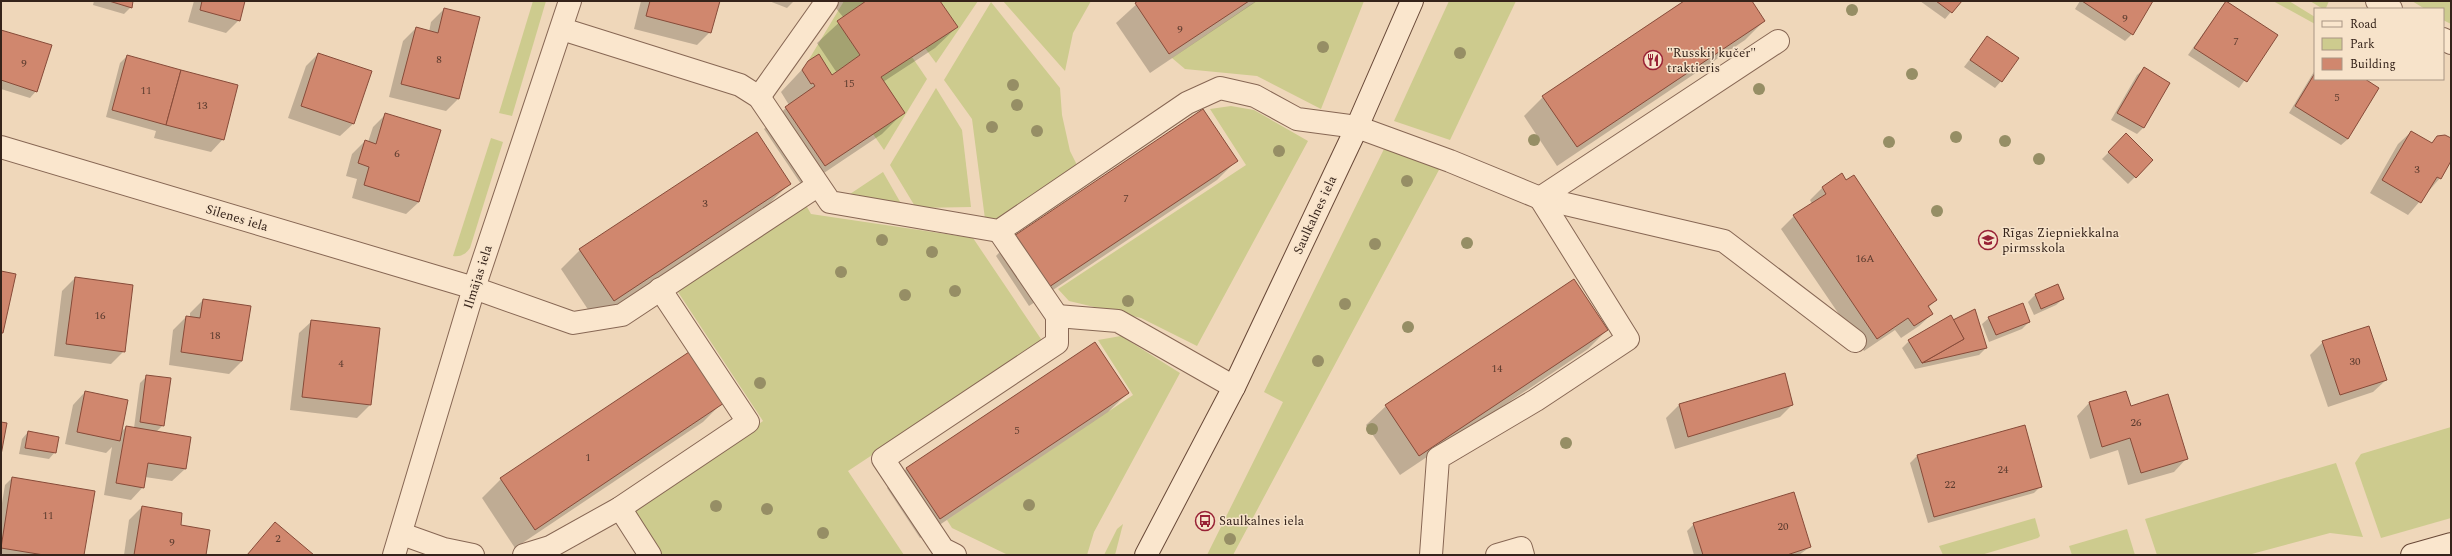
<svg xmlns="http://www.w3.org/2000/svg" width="2452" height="556" font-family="Spectral,serif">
	<rect width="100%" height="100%" fill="#efd7ba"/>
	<!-- green -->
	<g fill="#cdcb8e">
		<path d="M533,1H546L512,116L499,113Z"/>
		<path d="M844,1H866L837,21L860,55L832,75L819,54L808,61Z"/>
		<path d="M940,1H978L936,63L925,48L958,27Z"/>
		<path d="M1003,1H1091L1073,33L1065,71Z"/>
		<path d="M1256,1H1364L1321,109L1257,76L1185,69L1172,58Z"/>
		<path d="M1449,1H1516L1450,140L1394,121Z"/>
		<path d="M2273,1H2289L2315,17V24Z"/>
		<path d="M2310,1H2329L2326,8L2323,9Z"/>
		<path d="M2412,1H2449L2451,3V24L2443,20V9H2425Z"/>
		<path d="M991,2L1060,88L1062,115L1070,151L1078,167L1000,224L985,219L972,119L944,80Z"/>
		<path d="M912,57L927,79L884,150L873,134L881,77Z"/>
		<path d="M936,88L962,130L971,207L916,208L890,165Z"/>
		<path d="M1231,106L1254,110L1308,141L1197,346L1141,318L1069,301L1058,289L1246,165L1210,109Z"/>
		<path d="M491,138L503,142L470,248C466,254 461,257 453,256Z"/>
		<path d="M1385,147L1440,168L1233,555H1207L1283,402L1264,392Z"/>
		<path d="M883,172L903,207L847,196Z"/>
		<path d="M803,200L811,214L973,238L1043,342L848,471L904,555H662L634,512L763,421L676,289Z"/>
		<path d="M1121,336L1180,373L1094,532L1087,555H1008L952,528L947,520L1133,395L1098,340Z"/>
		<path d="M2451,427V518L2381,538L2355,463L2361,454Z"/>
		<path d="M2336,463L2363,537L2330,533L2248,555H2157L2145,519Z"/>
		<path d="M2035,518L2040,536L2038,538L1981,555H1943L1939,546Z"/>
		<path d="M1123,524L1115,555H1104L1117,529Z"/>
		<path d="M2127,529L2135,555H2072L2069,546Z"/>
	</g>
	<!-- shadow -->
	<g fill="#0003">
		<path d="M94,1H132L131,7L124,14L93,5Z"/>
		<path d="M194,1H244L239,20L226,33L188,22Z"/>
		<path d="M641,1H719L710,32L697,45L634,29Z"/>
		<path d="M769,1H794L787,8Z"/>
		<path d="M837,1H939L957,27L935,48L883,82L903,113L882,134L803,187L764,129L789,105L781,92L809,62L832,76L837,73L817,43L844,18L834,6Z"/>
		<path d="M1140,1H1257L1150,73L1116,23Z"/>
		<path d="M1686,1H1751L1764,21L1745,40L1557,166L1524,116L1543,97Z"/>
		<path d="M1920,1H1960L1945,19Z"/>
		<path d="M2080,1H2152L2132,34L2125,41L2075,9Z"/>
		<path d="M2226,1L2277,35L2239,88L2188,55Z"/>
		<path d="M444,9L458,99L446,111L389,97L403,41L416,28L429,32L431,22Z"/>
		<path d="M1,31L36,91L30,98L1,89Z"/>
		<path d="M1987,37L2001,81L1995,88L1964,67Z"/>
		<path d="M318,54L353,124L340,136L288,118L306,66Z"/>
		<path d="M127,56L223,139L211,152L154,138L156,131L106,117L120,63Z"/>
		<path d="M2144,69L2169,84L2143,128L2137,134L2111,120L2137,75Z"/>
		<path d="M2315,70V79H2363L2348,139L2341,145L2289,113Z"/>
		<path d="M386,114L419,202L406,214L352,198L357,179L346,176L352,154L365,141L368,142L373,127Z"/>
		<path d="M2411,132L2431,144L2438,137L2451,140V157L2440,178L2408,215L2370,193L2398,144Z"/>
		<path d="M2126,135L2152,160L2128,184L2102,159Z"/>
		<path d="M1236,161L1217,180L1029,306L996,256L1015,236Z"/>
		<path d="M789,184L770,203L595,320L561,269L580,250Z"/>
		<path d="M1822,188L1936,300L1928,308L1932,314L1919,326L1901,338L1895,330L1864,351L1781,229L1794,216L1812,204L1810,200Z"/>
		<path d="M75,278L124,351L111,364L54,356L62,291Z"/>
		<path d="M2057,286L2063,299L2056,305L2034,315L2028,302L2035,295Z"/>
		<path d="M203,300L250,307L242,361L229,374L169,365L173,330L186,317L190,318V313Z"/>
		<path d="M1950,316L1953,321L1986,348L1979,355L1915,369L1902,348L1909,341Z"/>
		<path d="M1989,318L2029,322L2022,329L1989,342L1982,324Z"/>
		<path d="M312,321L379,329L370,405L357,418L290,410L299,333Z"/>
		<path d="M1607,330L1588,349L1400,475L1366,425L1386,406Z"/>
		<path d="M2323,342L2386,380L2373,392L2328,407L2310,355Z"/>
		<path d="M1094,343L1128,393L1108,412L920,538L887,488L906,469Z"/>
		<path d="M1785,374L1792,405L1780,417L1675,449L1666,418L1679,405Z"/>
		<path d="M147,376L163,425L156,432L185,469L172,481L145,477L143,487L131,500L104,495L112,447L106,453L65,444L73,405L85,392L121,432L126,427L134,428L140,383Z"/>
		<path d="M722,403L703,422L515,548L482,498L501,479Z"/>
		<path d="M2089,403L2130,407L2186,459L2174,472L2128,485L2118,450L2090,459L2077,416Z"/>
		<path d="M2024,426L2041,486L2034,493L1928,523L1910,463L1917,456Z"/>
		<path d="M28,432L55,452L49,459L19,454L22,439Z"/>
		<path d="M12,478L83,555H1V509L5,485Z"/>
		<path d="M142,507L179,526L205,555H124L129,520Z"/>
		<path d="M1694,524L1810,547L1799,555H1694L1687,531Z"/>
	</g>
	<!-- building -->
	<g fill="#d0876e" stroke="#874b39">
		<path d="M109,1H133L132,8Z"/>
		<path d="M202,1H245L240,21L200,10Z"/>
		<path d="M650,1H720L711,33L646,16Z"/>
		<path d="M866,1H940L958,27L881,77L905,113L825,166L785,107L815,86L813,83L811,84L802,70L808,61L819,54L832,75L860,55L837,21Z"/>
		<path d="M1138,1H1249L1169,54L1135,3Z"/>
		<path d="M1684,1H1752L1765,21L1577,147L1542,96Z"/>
		<path d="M1936,1H1962L1952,13Z"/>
		<path d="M2082,1H2153L2133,35Z"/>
		<path d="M2226,1L2278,35L2247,82L2194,48Z"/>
		<path d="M444,8L480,17L459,99L401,84L416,27L438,33Z"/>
		<path d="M1,30L52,45L37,92L1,80Z"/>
		<path d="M1987,36L2019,58L2002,82L1970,60Z"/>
		<path d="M318,53L372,71L354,124L301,106Z"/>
		<path d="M127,55L181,70L166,125L112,110Z"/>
		<path d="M2144,67L2170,83L2144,128L2117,113Z"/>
		<path d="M181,70L238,85L224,140L166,125Z"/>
		<path d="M2315,73V79H2365L2379,88L2348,139L2295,106Z"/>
		<path d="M1203,109L1238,161L1049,287L1014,236Z"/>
		<path d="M385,113L441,130L419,202L364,185L369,167L358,163L365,140L376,144Z"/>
		<path d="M2411,131L2432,143L2437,136L2445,135L2451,138V161L2441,179L2437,177L2421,203L2382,180Z"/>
		<path d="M757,132L791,184L614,301L579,249Z"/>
		<path d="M2126,133L2153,160L2136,178L2108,152Z"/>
		<path d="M1842,173L1846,180L1854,175L1937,300L1928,306L1933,314L1914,326L1908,318L1877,339L1793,215L1826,194L1822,187Z"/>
		<path d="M1,271L16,274L3,333H1Z"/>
		<path d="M75,277L133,285L125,352L66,344Z"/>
		<path d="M1574,279L1608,330L1419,456L1385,405Z"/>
		<path d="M2058,284L2064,299L2041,309L2035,294Z"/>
		<path d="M203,299L251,306L242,361L181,352L186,316L200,318Z"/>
		<path d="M2023,303L2030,322L1996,335L1988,317Z"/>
		<path d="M1975,309L1987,348L1922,363L1964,339L1953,320Z"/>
		<path d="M1951,315L1964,339L1922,363L1908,340Z"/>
		<path d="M311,320L380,328L371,405L302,397Z"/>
		<path d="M2369,326L2387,380L2340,395L2322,341Z"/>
		<path d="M1095,342L1129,393L940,519L906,468Z"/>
		<path d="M689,352L724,403L535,530L500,478Z"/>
		<path d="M1785,373L1793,405L1688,437L1679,404Z"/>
		<path d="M146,375L171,378L164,426L140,422Z"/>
		<path d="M85,391L128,400L120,441L77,432Z"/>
		<path d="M2126,391L2131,406L2168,394L2188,459L2141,473L2130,438L2102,447L2089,402Z"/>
		<path d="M1,422L7,423L1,455Z"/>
		<path d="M2025,425L2042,487L1934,517L1917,455Z"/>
		<path d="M126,426L191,437L186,469L148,463L144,488L116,483Z"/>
		<path d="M28,431L59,437L56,453L25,448Z"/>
		<path d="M12,477L95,491L84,555H44L1,548Z"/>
		<path d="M1794,492L1811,547L1787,555H1703L1693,523Z"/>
		<path d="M142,506L182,513L181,525L210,530L206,555H134Z"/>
		<path d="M275,522L314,555H247Z"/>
	</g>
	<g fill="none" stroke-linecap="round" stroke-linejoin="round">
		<!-- street casing -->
		<g stroke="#876754" stroke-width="24">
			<g id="street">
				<path d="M2377,1L2391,9"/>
				<path d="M562,29L740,85L759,97L830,202L999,231L1187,103L1220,88L1255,96L1297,119L1357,127L1450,161L1540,198L1724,241L1855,341"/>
				<path d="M2443,39L2451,43"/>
				<path d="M759,97L827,1"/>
				<path d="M1,147L474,288L573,323L622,315L817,186"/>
				<path d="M1057,316L1118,321L1234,387"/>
				<path d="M620,508L650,555"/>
				<path d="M402,534L444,549L473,555"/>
				<path d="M394,555L474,288L570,1"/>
				<path d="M524,555L550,547L620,508L748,422L660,289"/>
				<path d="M955,555L943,549L883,459L1057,343V316L999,231"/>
				<path d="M1431,555L1438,458L1536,400L1628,339L1540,198L1778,41"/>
				<path d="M1497,555L1521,548L1523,555"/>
			</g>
		</g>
		<!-- secondary casing -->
		<g stroke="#684837" stroke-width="24">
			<g id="secondary">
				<path d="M1146,555L1234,387L1357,127L1412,1"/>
				<path d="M2412,555L2451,544"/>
			</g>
		</g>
		<!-- street -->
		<use href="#street" stroke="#fae6cd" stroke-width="22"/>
		<!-- secondary -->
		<use href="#secondary" stroke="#fae6cd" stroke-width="22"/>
	</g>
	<!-- trees -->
	<g fill="#968e65">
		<circle cx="1852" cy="10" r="6"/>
		<circle cx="1323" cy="47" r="6"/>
		<circle cx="1460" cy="53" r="6"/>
		<circle cx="1912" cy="74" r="6"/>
		<circle cx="1013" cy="85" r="6"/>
		<circle cx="1759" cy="89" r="6"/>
		<circle cx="1017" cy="105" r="6"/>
		<circle cx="992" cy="127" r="6"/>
		<circle cx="1037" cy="131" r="6"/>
		<circle cx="1956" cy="137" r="6"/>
		<circle cx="1534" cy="140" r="6"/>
		<circle cx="2005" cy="141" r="6"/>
		<circle cx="1889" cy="142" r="6"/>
		<circle cx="1279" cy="151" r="6"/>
		<circle cx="2039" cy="159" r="6"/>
		<circle cx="1407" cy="181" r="6"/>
		<circle cx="1937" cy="211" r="6"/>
		<circle cx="882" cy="240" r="6"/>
		<circle cx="1467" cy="243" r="6"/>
		<circle cx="1375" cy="244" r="6"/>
		<circle cx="932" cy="252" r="6"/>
		<circle cx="841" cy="272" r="6"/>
		<circle cx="955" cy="291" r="6"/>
		<circle cx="905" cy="295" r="6"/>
		<circle cx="1128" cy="301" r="6"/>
		<circle cx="1345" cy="304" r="6"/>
		<circle cx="1408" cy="327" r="6"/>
		<circle cx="1318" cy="361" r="6"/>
		<circle cx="760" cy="383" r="6"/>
		<circle cx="1372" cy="429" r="6"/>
		<circle cx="1566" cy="443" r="6"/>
		<circle cx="1029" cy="505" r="6"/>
		<circle cx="716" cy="506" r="6"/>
		<circle cx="767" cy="509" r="6"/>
		<circle cx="823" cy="533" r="6"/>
		<circle cx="1230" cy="539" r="6"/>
	</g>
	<!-- icons -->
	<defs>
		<g id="restaurant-ring" transform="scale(1)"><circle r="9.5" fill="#f7e3ca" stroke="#982135" stroke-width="1.5"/><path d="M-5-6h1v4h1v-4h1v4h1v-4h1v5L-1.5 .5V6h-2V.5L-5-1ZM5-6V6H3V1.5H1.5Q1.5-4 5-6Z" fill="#982135"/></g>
		<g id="school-ring" transform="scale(1)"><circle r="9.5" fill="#f7e3ca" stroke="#982135" stroke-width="1.5"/><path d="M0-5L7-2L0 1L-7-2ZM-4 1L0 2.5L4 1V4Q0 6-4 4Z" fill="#982135"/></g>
		<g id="bus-ring" transform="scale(1)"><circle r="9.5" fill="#f7e3ca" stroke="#982135" stroke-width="1.5"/><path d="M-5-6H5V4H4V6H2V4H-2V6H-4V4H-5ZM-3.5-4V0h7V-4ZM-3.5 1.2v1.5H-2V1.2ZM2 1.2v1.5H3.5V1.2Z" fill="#982135"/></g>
	</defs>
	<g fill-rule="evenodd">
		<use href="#restaurant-ring" x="1653" y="60"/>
		<use href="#school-ring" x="1988" y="240"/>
		<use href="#bus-ring" x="1205" y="521"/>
	</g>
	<g text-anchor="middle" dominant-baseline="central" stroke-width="3" stroke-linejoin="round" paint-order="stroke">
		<!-- number labels -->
		<g font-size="11" fill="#5c3c2f">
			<text x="2125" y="18">9</text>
			<text x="1180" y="29">9</text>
			<text x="2236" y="41">7</text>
			<text x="439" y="59">8</text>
			<text x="24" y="63">9</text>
			<text x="849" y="83">15</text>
			<text x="146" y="90">11</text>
			<text x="2337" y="97">5</text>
			<text x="202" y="105">13</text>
			<text x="397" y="153">6</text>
			<text x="2417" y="169">3</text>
			<text x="1126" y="198">7</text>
			<text x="705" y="203">3</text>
			<text x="1865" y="258">16A</text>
			<text x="100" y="315">16</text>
			<text x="215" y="335">18</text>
			<text x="2355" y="361">30</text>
			<text x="341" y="363">4</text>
			<text x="1497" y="368">14</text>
			<text x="2136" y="422">26</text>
			<text x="1017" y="430">5</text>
			<text x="588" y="457">1</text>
			<text x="2003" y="469">24</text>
			<text x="1950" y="484">22</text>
			<text x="48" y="515">11</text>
			<text x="1783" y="526">20</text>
			<text x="278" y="538">2</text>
			<text x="172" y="542">9</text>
		</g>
		<!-- poi labels -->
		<g font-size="13" fill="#35231a" stroke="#f7e3ca" text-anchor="start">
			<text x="1667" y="53">"Russkij kučer"<tspan x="1667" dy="15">traktieris</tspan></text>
			<text x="2002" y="233">Rīgas Ziepniekkalna<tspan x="2002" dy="15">pirmsskola</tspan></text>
			<text x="1219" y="521">Saulkalnes iela</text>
		</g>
		<!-- street labels -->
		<g font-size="13" fill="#35231a" stroke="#f7e3ca">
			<text transform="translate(1315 215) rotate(-65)">Saulkalnes iela</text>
			<text transform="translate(237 218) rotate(17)">Silenes iela</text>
			<text transform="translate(478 277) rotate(-72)">Ilmājas iela</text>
		</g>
	</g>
	<!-- border -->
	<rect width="2452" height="556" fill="none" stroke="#35231a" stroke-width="4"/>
	<!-- legend -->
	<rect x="2314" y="8" width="130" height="72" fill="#f7e3ca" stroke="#a99684"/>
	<rect x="2322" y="21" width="20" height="6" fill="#fae6cd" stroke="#a99684"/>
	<text x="2350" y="28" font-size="12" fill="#35231a">Road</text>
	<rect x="2322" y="38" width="20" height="12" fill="#cdcb8e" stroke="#a99684"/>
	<text x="2350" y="48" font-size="12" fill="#35231a">Park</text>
	<rect x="2322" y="58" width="20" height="12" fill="#d0876e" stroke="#a99684"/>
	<text x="2350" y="68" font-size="12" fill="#35231a">Building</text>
</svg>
